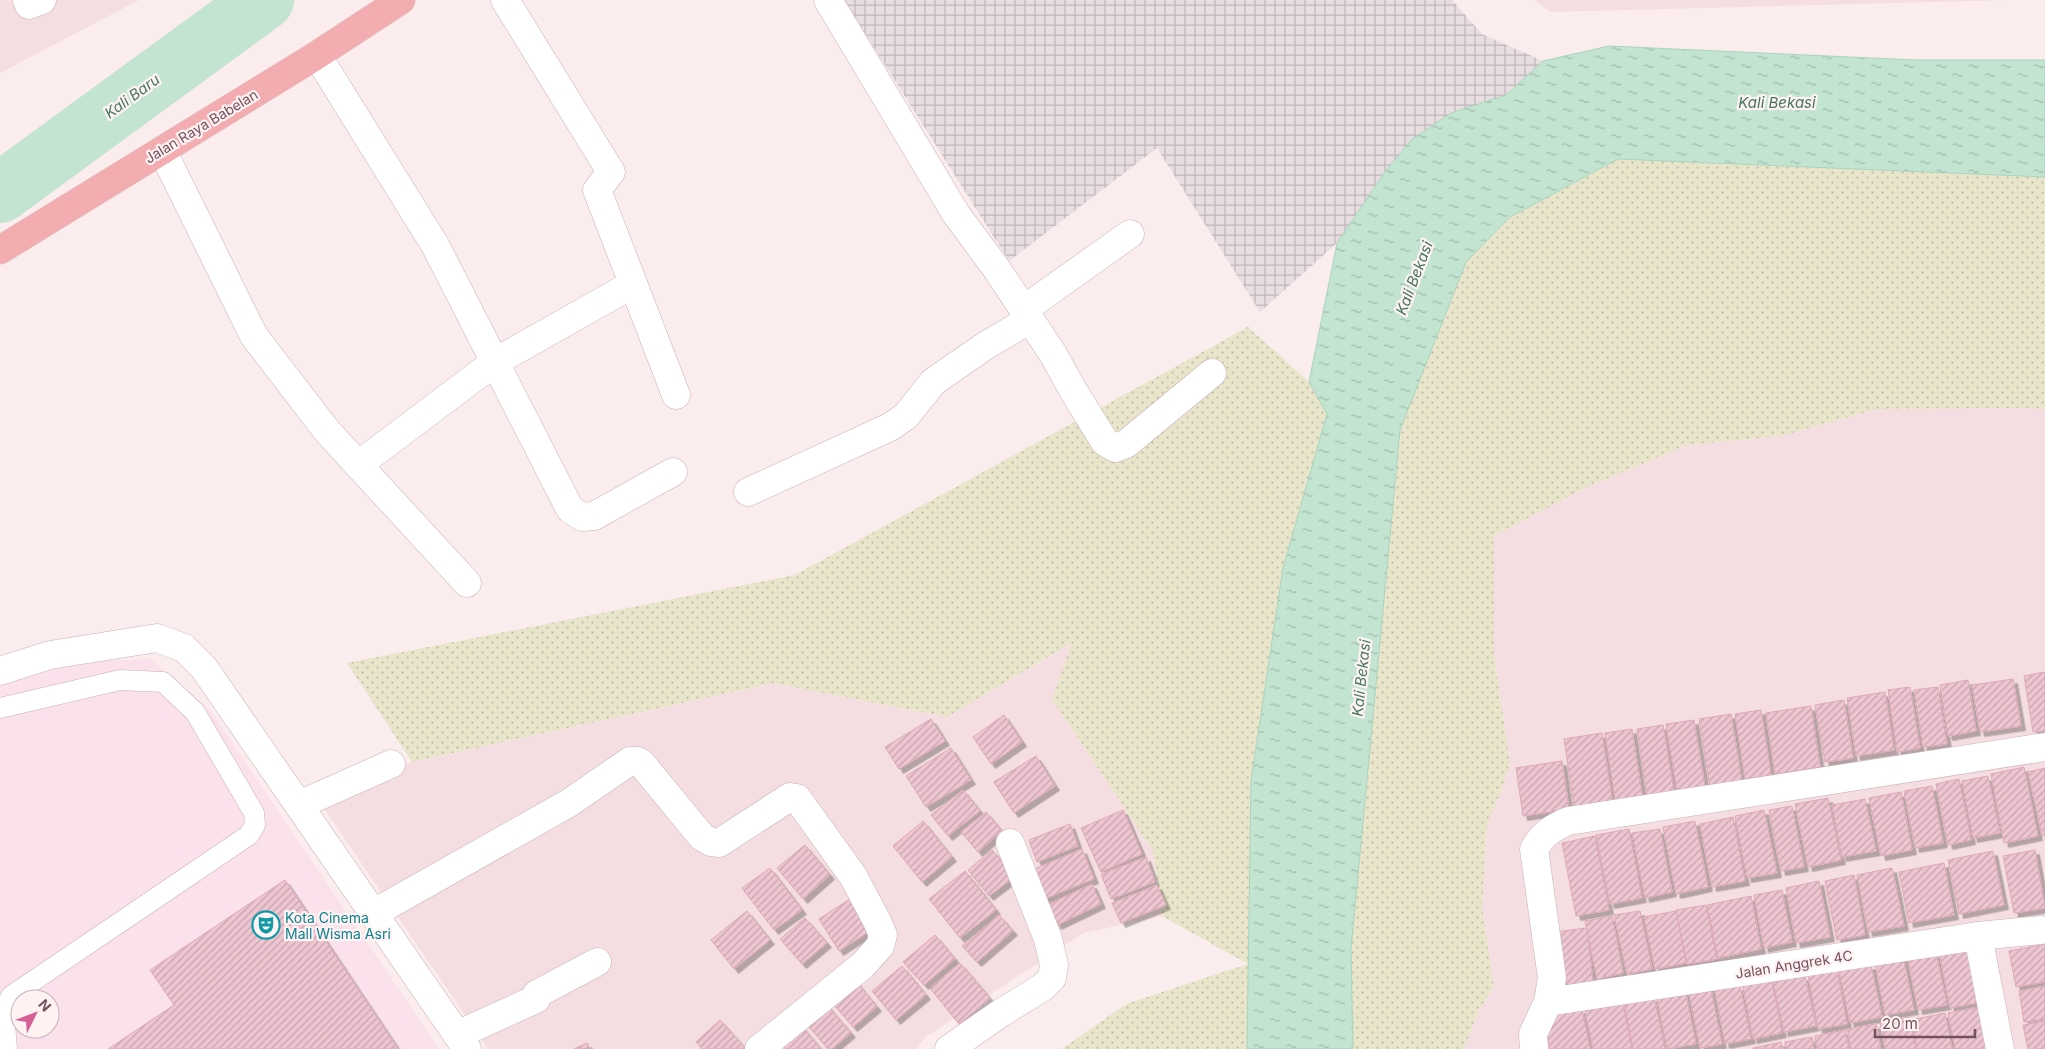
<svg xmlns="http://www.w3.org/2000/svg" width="2045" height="1049" font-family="Inter,sans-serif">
	<defs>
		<pattern id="industrial-grid" width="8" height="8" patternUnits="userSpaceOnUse" patternTransform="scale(1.25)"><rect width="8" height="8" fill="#e8dee1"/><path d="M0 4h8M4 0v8" fill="none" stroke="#c1b6ba"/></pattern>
		<pattern id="green-dots" width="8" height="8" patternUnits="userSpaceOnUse" patternTransform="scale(1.25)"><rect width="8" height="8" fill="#e8e5cb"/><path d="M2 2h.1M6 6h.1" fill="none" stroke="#c1bca8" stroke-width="1.8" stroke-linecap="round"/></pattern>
		<pattern id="water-ripples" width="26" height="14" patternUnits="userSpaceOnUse" patternTransform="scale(1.25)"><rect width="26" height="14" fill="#c2e4d1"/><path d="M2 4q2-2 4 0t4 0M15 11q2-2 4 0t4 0" fill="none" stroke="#a2bbad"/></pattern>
		<pattern id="building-hatch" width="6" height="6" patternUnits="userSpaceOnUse" patternTransform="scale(1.25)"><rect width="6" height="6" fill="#eec6d2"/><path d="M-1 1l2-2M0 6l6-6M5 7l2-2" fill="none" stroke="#c5a3ae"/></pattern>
		<filter id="shadow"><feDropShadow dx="4.5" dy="4.5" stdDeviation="0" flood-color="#0004"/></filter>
	</defs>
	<rect width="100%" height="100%" fill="#fbeced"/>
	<!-- residential -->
	<g fill="#f4dee1">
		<path d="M0,0H139L0,73Z"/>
		<path d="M1534,0H2009L1550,12Z"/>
		<path d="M2033,408L2045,410V1049H1464L1479,1010L1494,987L1482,907L1487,824L1501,791L1509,756L1494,653V536L1585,488L1688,445L1781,436L1878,409Z"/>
		<path d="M1073,643L1052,699L1153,851L1162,916L1083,933L926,1037L915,1049H488L317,798L412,762L774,683L947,717Z"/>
	</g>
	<!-- commercial -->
	<path fill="#fae1eb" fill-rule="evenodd" d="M150,659L210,710L439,1049H0V686L79,662ZM20,999H50V1029H20Z"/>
	<!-- industrial -->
	<path fill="url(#industrial-grid)" d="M844,0H1452L1482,34L1543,61L1506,95L1451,113L1411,140L1384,173L1337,243L1260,312L1157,148L1009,261Z"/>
	<!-- green -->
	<g fill="url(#green-dots)">
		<path d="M1618,159L2045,177V410L2033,408L1878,409L1781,436L1688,445L1585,488L1494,536V653L1510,763L1501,791L1487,824L1482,907L1494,987L1479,1010L1464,1049H1353L1351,949L1400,430L1466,262L1510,217Z"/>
		<path d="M1248,327L1309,382L1327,414L1283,568L1251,781L1247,1049H1062L1126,1004L1248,964L1162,916L1153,851L1052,699L1072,643L947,717L774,683L412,762L347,663L795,575Z"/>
	</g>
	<!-- water -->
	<path fill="url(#water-ripples)" stroke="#a9d4bd" d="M1609,46L1915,60H2045V177L1618,159L1510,217L1466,262L1400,430L1351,949L1353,1049H1247L1251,781L1283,568L1327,414L1309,382L1337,243L1384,173L1411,140L1451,113L1506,95L1543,61Z"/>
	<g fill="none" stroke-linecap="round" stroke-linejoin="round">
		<!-- river -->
		<path stroke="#c2e4d1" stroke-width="60" d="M0,193L264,0"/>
	</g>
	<!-- building -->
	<g fill="url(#building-hatch)" stroke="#dfa8b9" filter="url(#shadow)">
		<path d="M2045,672V731L2033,732L2024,676Z"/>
		<path d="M2013,679L2021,726L1980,732L1972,685Z"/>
		<path d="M1968,680L1976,731L1948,736L1940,685Z"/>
		<path d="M1910,687L1920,748L1897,752L1888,690Z"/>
		<path d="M1938,687L1947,744L1923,747L1914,690Z"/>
		<path d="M1885,692L1894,750L1856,756L1847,698Z"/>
		<path d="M1844,700L1853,758L1825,762L1815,705Z"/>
		<path d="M1811,706L1820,767L1775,774L1766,713Z"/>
		<path d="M1761,710L1771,775L1745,779L1735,714Z"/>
		<path d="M1731,714L1743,788L1711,793L1699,719Z"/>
		<path d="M1004,715L1022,742L991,764L973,737Z"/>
		<path d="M931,719L945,741L899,769L885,747Z"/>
		<path d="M1694,720L1706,793L1678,797L1666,724Z"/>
		<path d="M1663,725L1675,797L1648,801L1637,729Z"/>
		<path d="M1632,729L1643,801L1616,805L1605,733Z"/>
		<path d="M1602,733L1613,806L1575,812L1564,739Z"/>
		<path d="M951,748L971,780L926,807L906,776Z"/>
		<path d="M1036,756L1055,786L1014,813L994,782Z"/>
		<path d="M1562,761L1569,809L1523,816L1516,768Z"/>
		<path d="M2024,767L2038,836L2004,843L1991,774Z"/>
		<path d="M2045,768V835L2042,836L2028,772Z"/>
		<path d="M1988,776L2000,833L1973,838L1962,781Z"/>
		<path d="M1959,779L1971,840L1948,845L1936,784Z"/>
		<path d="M1932,786L1943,843L1915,848L1904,791Z"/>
		<path d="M963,790L980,811L948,836L931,815Z"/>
		<path d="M1901,792L1912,850L1881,856L1869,798Z"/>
		<path d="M1828,798L1841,860L1808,867L1795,804Z"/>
		<path d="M1865,799L1876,851L1842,857L1832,805Z"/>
		<path d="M1792,806L1804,867L1781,871L1769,810Z"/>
		<path d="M1123,810L1142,854L1101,872L1081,828Z"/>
		<path d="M1764,810L1777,873L1747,878L1735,816Z"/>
		<path d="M986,812L1002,831L978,852L961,832Z"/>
		<path d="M1733,817L1745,881L1712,887L1700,824Z"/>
		<path d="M923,821L952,857L922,882L893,846Z"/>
		<path d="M1695,821L1708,887L1676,894L1663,827Z"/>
		<path d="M1070,824L1078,846L1037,862L1029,840Z"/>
		<path d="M1629,829L1642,898L1610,904L1596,835Z"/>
		<path d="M1660,829L1672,892L1645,898L1632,833Z"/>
		<path d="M1595,836L1609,910L1576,916L1562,843Z"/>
		<path d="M805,845L830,875L803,899L777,868Z"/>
		<path d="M1082,849L1094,879L1044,899L1032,870Z"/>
		<path d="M992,850L1014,877L989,896L968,870Z"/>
		<path d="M2035,850L2045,908L2014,913L2003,856Z"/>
		<path d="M1993,851L2004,905L1959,914L1948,860Z"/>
		<path d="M1146,857L1155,882L1111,899L1101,874Z"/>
		<path d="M1944,863L1954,915L1909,923L1899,872Z"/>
		<path d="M770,868L802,910L774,930L742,888Z"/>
		<path d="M1892,868L1904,926L1868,932L1857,875Z"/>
		<path d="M965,871L996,910L960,938L929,899Z"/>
		<path d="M1854,875L1865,935L1837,940L1825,881Z"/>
		<path d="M285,880L398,1049H108L174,1005L150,970Z"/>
		<path d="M1819,881L1830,937L1796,943L1786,888Z"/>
		<path d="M1092,884L1101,904L1057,925L1047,905Z"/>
		<path d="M1157,885L1166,905L1121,923L1112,903Z"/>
		<path d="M1782,890L1792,942L1764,948L1754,895Z"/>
		<path d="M1751,896L1761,949L1718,958L1707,905Z"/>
		<path d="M853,897L873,929L839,951L819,919Z"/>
		<path d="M1706,905L1717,959L1687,964L1676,910Z"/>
		<path d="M747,911L770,940L734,969L711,940Z"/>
		<path d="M1640,911L1652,969L1627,974L1614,915Z"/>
		<path d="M1676,911L1686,963L1655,969L1644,917Z"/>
		<path d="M999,915L1013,931L977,962L962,946Z"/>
		<path d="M1612,916L1623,973L1597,979L1585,921Z"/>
		<path d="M805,918L827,943L802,964L780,939Z"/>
		<path d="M1587,928L1593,982L1561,985L1554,932Z"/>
		<path d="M935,935L955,959L924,985L903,962Z"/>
		<path d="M2045,944V982L2016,987L2009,951Z"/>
		<path d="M1971,945L1983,1002L1950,1008L1939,951Z"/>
		<path d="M1936,953L1947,1005L1918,1010L1908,958Z"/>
		<path d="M1903,956L1914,1010L1885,1015L1875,962Z"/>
		<path d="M960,963L990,998L959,1024L930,988Z"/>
		<path d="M1871,965L1882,1017L1850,1023L1839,971Z"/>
		<path d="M902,966L926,995L896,1020L872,991Z"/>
		<path d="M1837,970L1847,1024L1818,1029L1808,975Z"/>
		<path d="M1805,976L1816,1026L1784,1032L1773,982Z"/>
		<path d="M1771,977L1782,1033L1753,1039L1742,982Z"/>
		<path d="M854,979L877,1007L853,1027L829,999Z"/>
		<path d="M1710,985L1722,1044L1700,1048L1688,989Z"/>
		<path d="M1740,986L1751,1039L1725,1044L1715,991Z"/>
		<path d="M2045,986V1019L2024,1022L2019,991Z"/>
		<path d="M1685,989L1696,1044L1667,1049L1656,994Z"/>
		<path d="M1654,997L1665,1049H1633L1624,1003Z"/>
		<path d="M825,1003L851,1033L832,1049H828L804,1021Z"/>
		<path d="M1623,1004L1632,1049H1593L1585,1011Z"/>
		<path d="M1979,1007L1987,1049H1955L1948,1013Z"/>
		<path d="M1582,1009L1590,1049H1550L1543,1017Z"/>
		<path d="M1945,1013L1952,1049H1917L1911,1020Z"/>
		<path d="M1909,1017L1916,1049H1885L1880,1023Z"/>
		<path d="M720,1020L745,1048L744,1049H702L696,1042Z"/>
		<path d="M797,1021L821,1049H786L777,1039Z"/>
		<path d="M2045,1021V1049H2028L2023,1025Z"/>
		<path d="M1876,1024L1881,1049H1851L1847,1029Z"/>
		<path d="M1845,1030L1849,1049H1817L1815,1036Z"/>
		<path d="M1812,1037L1814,1049H1786L1785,1042Z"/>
		<path d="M1781,1042L1783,1049H1753V1048Z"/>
		<path d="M587,1043L590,1049H574Z"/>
	</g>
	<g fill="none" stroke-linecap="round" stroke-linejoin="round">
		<!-- service casing -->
		<g stroke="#cbafb6" stroke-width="21">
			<path id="service" d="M0,708L120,680L163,682L195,712L254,813L255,825L249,835L11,996L4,1012L7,1049"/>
		</g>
		<!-- minor casing -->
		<g stroke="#cbafb6" stroke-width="29">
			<g id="minor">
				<path d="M27,0L29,5L42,0"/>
				<path d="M505,0L611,172L597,190L676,395"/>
				<path d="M828,0L956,214L996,268L1053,354L1074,392L1105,442L1115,448L1126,444L1212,373"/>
				<path d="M317,55L435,245L570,509L582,517L594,516L673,472"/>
				<path d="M162,150L254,336L327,431L467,583"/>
				<path d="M1023,310L1130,234"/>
				<path d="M358,465L495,362L633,284"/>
				<path d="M748,492L890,427L906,416L933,382L985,346L1029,320"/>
				<path d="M0,671L50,655L157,638L184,648L204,668L467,1049"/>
				<path d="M299,805L391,764"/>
				<path d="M374,913L569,803L630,761H638L642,764L702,837L711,842L719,843L790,797L797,798L853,876L877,921L883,935L880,946L863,965L759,1049"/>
				<path d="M1978,936L2000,1049"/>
				<path d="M1548,1002L1978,936L2041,930"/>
				<path d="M457,1035L536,999L537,994L597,962"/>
				<path d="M949,1049L1001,1013L1043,987L1052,978L1054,965L1048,939L1010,843"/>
				<path d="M1534,1049L1533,1034L1548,1002L1552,978L1534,849C1543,834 1552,828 1568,821L2045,747"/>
			</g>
		</g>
		<!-- primary casing -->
		<g stroke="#d6cbce" stroke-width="29">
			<path id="primary" d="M0,250L317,55L401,0"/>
		</g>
		<!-- service -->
		<use href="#service" stroke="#fff" stroke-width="20"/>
		<!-- minor -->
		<use href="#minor" stroke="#fff" stroke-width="28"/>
		<!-- primary -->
		<use href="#primary" stroke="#f3acb0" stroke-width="28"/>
	</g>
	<!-- icons -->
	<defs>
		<g id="theatre-ring" transform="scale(1.4375)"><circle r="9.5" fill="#fef2f3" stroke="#0f9aa8" stroke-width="1.5"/><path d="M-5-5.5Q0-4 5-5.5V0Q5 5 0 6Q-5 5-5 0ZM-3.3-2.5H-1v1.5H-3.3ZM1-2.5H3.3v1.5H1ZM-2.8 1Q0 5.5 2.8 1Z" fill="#0f9aa8"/></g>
	</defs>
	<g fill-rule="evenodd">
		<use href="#theatre-ring" x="266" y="925"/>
	</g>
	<g text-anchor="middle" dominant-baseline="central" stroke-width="4.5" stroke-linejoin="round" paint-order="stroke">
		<!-- street labels -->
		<g font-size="14" fill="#75515d" stroke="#fef2f3">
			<text transform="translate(201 126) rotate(-31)">Jalan Raya Babelan</text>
			<text transform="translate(1794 964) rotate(-9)">Jalan Anggrek 4C</text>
		</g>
		<!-- culture labels -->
		<g font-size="14" fill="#0d838f" stroke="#fef2f3" text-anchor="start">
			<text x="285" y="917">Kota Cinema<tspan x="285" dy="16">Mall Wisma Asri</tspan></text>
		</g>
		<!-- water labels -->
		<g font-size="15" font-style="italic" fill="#45785d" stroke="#fef2f3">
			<text transform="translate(132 96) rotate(-36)">Kali Baru</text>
			<text x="1777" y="102">Kali Bekasi</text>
			<text transform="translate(1414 278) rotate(-69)">Kali Bekasi</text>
			<text transform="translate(1361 678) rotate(-84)">Kali Bekasi</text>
		</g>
	</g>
	<!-- north arrow -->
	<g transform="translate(35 1014) rotate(48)"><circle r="24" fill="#fef2f3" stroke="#c7b2b7"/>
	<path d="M0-4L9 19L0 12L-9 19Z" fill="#d85e97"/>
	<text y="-8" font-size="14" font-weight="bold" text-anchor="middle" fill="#75515d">N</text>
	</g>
	<!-- scale -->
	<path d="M1875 1029v8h100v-8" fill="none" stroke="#75515d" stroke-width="2.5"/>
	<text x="1882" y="1029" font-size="15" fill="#75515d" stroke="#fef2f3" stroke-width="4" paint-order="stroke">20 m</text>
</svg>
